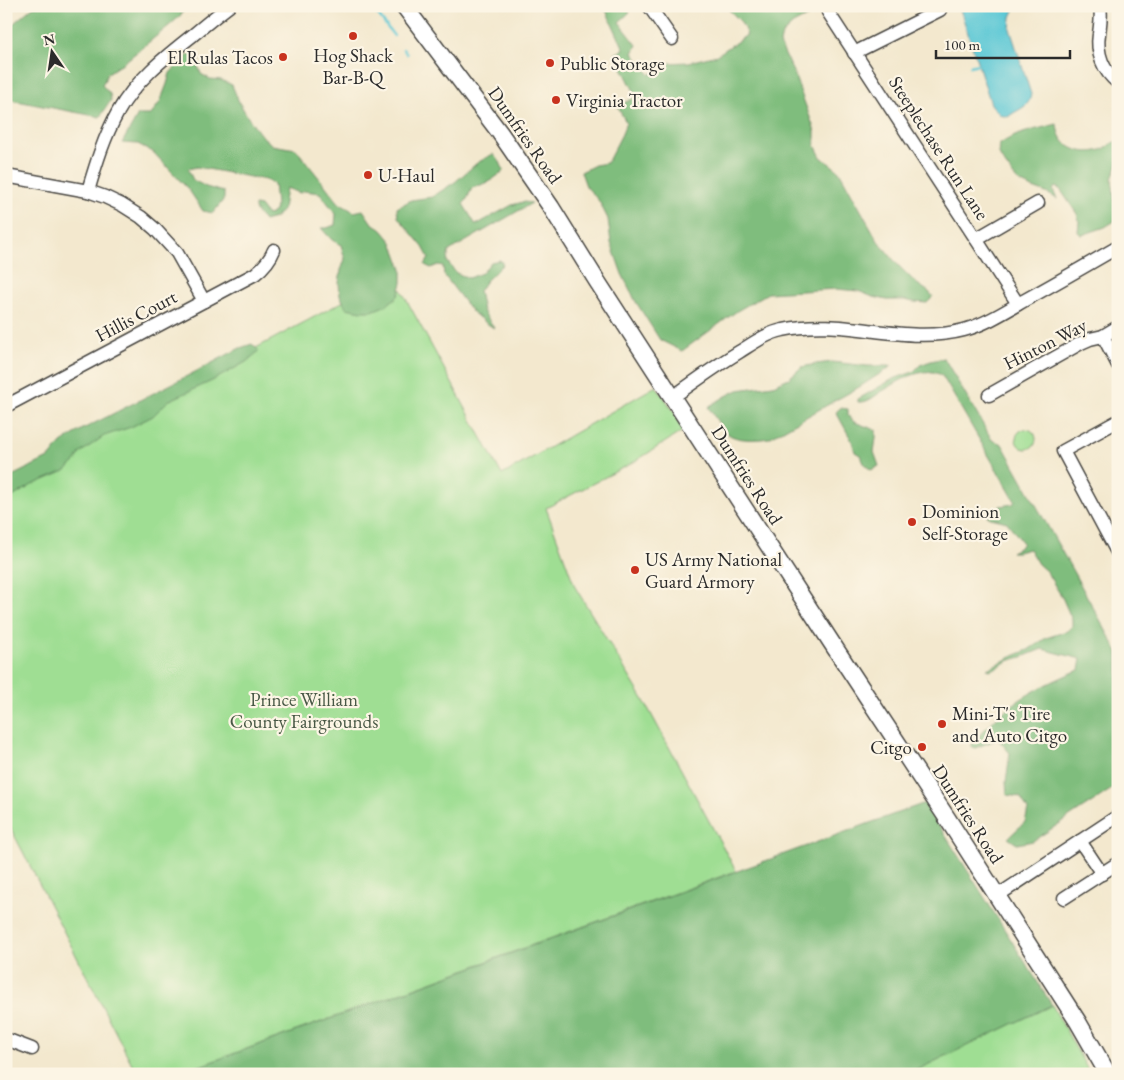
<svg xmlns="http://www.w3.org/2000/svg" width="1124" height="1080" font-family="'EB Garamond',serif">
	<rect width="100%" height="100%" fill="#fcf5e5"/>
	<filter id="ink" filterUnits="userSpaceOnUse"><feTurbulence type="fractalNoise" baseFrequency=".02" numOctaves="2"/><feDisplacementMap in="SourceGraphic" scale="10" xChannelSelector="R" yChannelSelector="G"/><feConvolveMatrix kernelMatrix="1 2 1 2 8 2 1 2 1" color-interpolation-filters="sRGB"/></filter>
	<filter id="wash" filterUnits="userSpaceOnUse"><feTurbulence type="fractalNoise" baseFrequency=".0096" numOctaves="4" result="noise"/><feDisplacementMap in="SourceGraphic" scale="20" xChannelSelector="R" yChannelSelector="G"/><feGaussianBlur stdDeviation="1.12" result="paint"/><feColorMatrix in="noise" values="0 0 0 0 0 0 0 0 0 0 0 0 0 0 0 0 0 1.4 0 .05"/><feComposite in="paint" operator="in"/></filter>
	<g filter="url(#wash)">
		<rect width="100%" height="100%" fill="#f3e8ce"/>
		<!-- green -->
		<g fill="#9fde93" stroke="#65845f">
			<path d="M393,275L502,475L656,386L686,429L634,462L546,508L575,587L643,699L736,871L178,1074H137L6,819V481Z"/>
			<circle cx="1026" cy="439" r="10"/>
			<path d="M1052,1005L1088,1070L1081,1074H908Z"/>
		</g>
		<!-- forest -->
		<g fill="#7fbd7d" stroke="#557454">
			<path d="M34,6H184L185,8L180,16L170,25L127,60L108,73L102,85L110,94L111,100L100,117L6,99V32L8,28Z"/>
			<path d="M604,6H625L630,12L619,22L637,45L633,53L650,75L665,63L689,62L717,55L747,35L741,22L725,6H754L765,9L778,6H827L793,24L782,34L780,44L794,74L815,131V145L821,157L839,171L878,241L898,265L916,283L929,292L933,297L927,303L914,302L904,300H887L873,297L858,291L836,289L768,293L737,311L682,351L660,340L636,302L622,274L611,243L608,219L599,201L586,186L581,172L595,165L607,163L622,134L626,122L617,106L637,97L615,54L624,49Z"/>
			<path d="M195,51L199,58L198,66L201,74L210,79L221,80L232,85L239,102L249,119L260,134L272,145L296,149L339,203L354,212L363,210L371,222L382,230L392,242L402,269V283L398,296L387,305L372,311H362L346,308L340,295L339,283L341,270L345,259L341,245L332,240L321,228H327L335,225L336,214L320,193L305,191L300,193L286,188L283,209L275,218L264,221C260,215 254,213 255,205L260,206L267,215L271,214L275,211L276,205L274,184L266,180L197,167L188,169L193,180L206,187L224,192V199L213,213L203,211L189,190L153,152L138,144L122,143L138,115H151L160,102L167,84L170,73L183,59Z"/>
			<path d="M1057,124C1058,147 1081,156 1101,150C1108,148 1109,143 1118,141V163L1112,179L1115,202L1118,206V219L1105,227L1082,235L1078,232L1079,221L1077,214L1060,189L1055,187L1053,190L1057,199C1045,190 1029,189 1017,180C1012,175 1009,169 1005,164C1000,157 997,153 999,145C1014,133 1038,129 1057,124Z"/>
			<path d="M493,154L499,160L504,171L489,182L472,188L466,201L463,204L476,225L512,205L523,202L532,203L449,251L447,261L456,273L469,278L482,273L491,262L500,260L503,264L485,282L479,291L483,311L494,328L486,323L472,312L444,275L443,266L438,265L431,268L425,265L429,258L423,247L398,217L397,208L411,200L432,197L455,182L477,163Z"/>
			<path d="M252,344L259,351L246,362L212,381L168,401L153,416L131,427L104,436L80,453L76,461L65,471L32,485L6,501V479L50,457L61,443L81,430L195,372L240,348Z"/>
			<path d="M944,358L992,440L1002,444L1118,652V785L1033,841L1017,844L1008,838L1025,822L1028,810L1020,797L1007,795L1006,782L1010,753L998,739L975,748L971,746C1000,707 1035,688 1079,670L1081,659L1042,649L1022,657L1007,661L998,667L990,670L987,669L1013,656L1028,650L1046,638L1067,631L1072,626V620L1062,597L1046,571L1038,564L1029,549L1017,552H1011L1020,547L1023,543L1007,522L991,518L987,516L1000,506L1013,504L1015,501L943,377C929,363 900,380 886,389C876,394 870,403 858,402V399L893,379L913,372L920,365L931,361Z"/>
			<path d="M832,362L868,366H892L861,386L769,438C758,440 735,441 727,433C720,427 714,415 708,407L726,396L738,390L773,385L789,378L802,367L816,364Z"/>
			<path d="M840,408L848,409V415L854,422L876,430V438L874,452L879,466L871,470L865,465L860,455L855,452L852,441L836,412Z"/>
			<path d="M925,803L1052,1005L908,1074H178Z"/>
		</g>
		<!-- water -->
		<path fill="#5cc8d5" stroke="#447a80" d="M959,6H1016L1011,17L1010,29L1031,94C1030,108 1017,109 1008,117L1000,115L991,104Z"/>
		<g fill="none" stroke-linecap="round" stroke-linejoin="round">
			<!-- stream -->
			<g stroke="#5cc8d5" stroke-width="2.5">
				<path d="M371,6L394,36"/>
				<path d="M403,49L407,54"/>
				<path d="M970,66L978,64"/>
			</g>
		</g>
	</g>
	<g filter="url(#ink)">
		<g fill="none" stroke-linecap="round" stroke-linejoin="round">
			<!-- minor casing -->
			<g stroke="#494743" stroke-width="15">
				<g id="minor">
					<path d="M649,6L672,39"/>
					<path d="M1100,6C1102,16 1100,24 1099,34C1096,53 1103,71 1118,83"/>
					<path d="M828,12L976,239L1018,304"/>
					<path d="M854,53L940,10"/>
					<path d="M6,176L88,191L105,197L122,205L141,217L155,229L177,253L204,301"/>
					<path d="M88,191C96,164 104,137 118,112C135,81 165,57 193,35C205,25 217,15 229,6"/>
					<path d="M976,239L1038,203"/>
					<path d="M1103,336L1118,365"/>
					<path d="M989,395L1081,343L1090,339L1103,336L1118,327"/>
					<path d="M673,397C695,381 716,366 739,352C752,344 767,333 783,330C843,316 904,346 964,330C986,324 1006,311 1025,300C1056,283 1087,265 1118,247"/>
					<path d="M6,406L255,274C264,267 270,260 274,250"/>
					<path d="M1118,421L1063,451L1118,554"/>
					<path d="M1080,841L1102,874"/>
					<path d="M997,896L1118,816"/>
					<path d="M1064,898L1118,863"/>
					<path d="M6,1039L32,1049"/>
				</g>
			</g>
			<!-- major casing -->
			<g stroke="#494743" stroke-width="19">
				<path id="major" d="M404,6L500,133L551,207L597,281L833,645L947,818L1078,1022L1108,1074"/>
			</g>
			<!-- minor -->
			<use href="#minor" stroke="#fff" stroke-width="12"/>
			<!-- major -->
			<use href="#major" stroke="#fff" stroke-width="16"/>
		</g>
	</g>
	<!-- markers -->
	<g fill="#c8321e" stroke="#fcf5e5" stroke-width="2">
		<circle cx="353" cy="36" r="5"/>
		<circle cx="283" cy="57" r="5"/>
		<circle cx="550" cy="63" r="5"/>
		<circle cx="556" cy="100" r="5"/>
		<circle cx="368" cy="175" r="5"/>
		<circle cx="912" cy="522" r="5"/>
		<circle cx="635" cy="570" r="5"/>
		<circle cx="942" cy="724" r="5"/>
		<circle cx="922" cy="747" r="5"/>
	</g>
	<g text-anchor="middle" dominant-baseline="central" stroke-width="4.5" stroke-linejoin="round" paint-order="stroke">
		<!-- poi labels -->
		<g font-size="19" fill="#2b2b2b" stroke="#fcf5e5" text-anchor="start">
			<text x="353" y="55" text-anchor="middle">Hog Shack<tspan x="353" dy="22">Bar-B-Q</tspan></text>
			<text x="273" y="57" text-anchor="end">El Rulas Tacos</text>
			<text x="560" y="63">Public Storage</text>
			<text x="566" y="100">Virginia Tractor</text>
			<text x="378" y="175">U-Haul</text>
			<text x="922" y="511">Dominion<tspan x="922" dy="22">Self-Storage</tspan></text>
			<text x="645" y="559">US Army National<tspan x="645" dy="22">Guard Armory</tspan></text>
			<text x="952" y="713">Mini-T's Tire<tspan x="952" dy="22">and Auto Citgo</tspan></text>
			<text x="912" y="747" text-anchor="end">Citgo</text>
		</g>
		<!-- street labels -->
		<g font-size="19" fill="#2b2b2b" stroke="#fcf5e5">
			<text transform="translate(525 135) rotate(55)">Dumfries Road</text>
			<text transform="translate(939 148) rotate(57)">Steeplechase Run Lane</text>
			<text transform="translate(136 316) rotate(-28)">Hillis Court</text>
			<text transform="translate(1045 344) rotate(-27)">Hinton Way</text>
			<text transform="translate(747 475) rotate(57)">Dumfries Road</text>
			<text transform="translate(968 814) rotate(57)">Dumfries Road</text>
		</g>
		<!-- park labels -->
		<g font-size="19" fill="#485845" stroke="#fcf5e5">
			<text x="304" y="699">Prince William<tspan x="304" dy="22">County Fairgrounds</tspan></text>
		</g>
	</g>
	<!-- margin -->
	<rect width="1124" height="1080" fill="none" stroke="#fcf5e5" stroke-width="25"/>
	<!-- north arrow -->
	<g transform="translate(52 52) rotate(347)" stroke="#fcf5e5" stroke-width="4" paint-order="stroke">
	<path d="M0-4L9 19L0 12L-9 19Z" fill="#2b2b2b"/>
	<text y="-8" font-size="14" font-weight="bold" text-anchor="middle" fill="#2b2b2b">N</text>
	</g>
	<!-- scale -->
	<path d="M936 50v8h134v-8" fill="none" stroke="#2b2b2b" stroke-width="2.5"/>
	<text x="944" y="50" font-size="15" fill="#2b2b2b" stroke="#fcf5e5" stroke-width="4" paint-order="stroke">100 m</text>
</svg>
